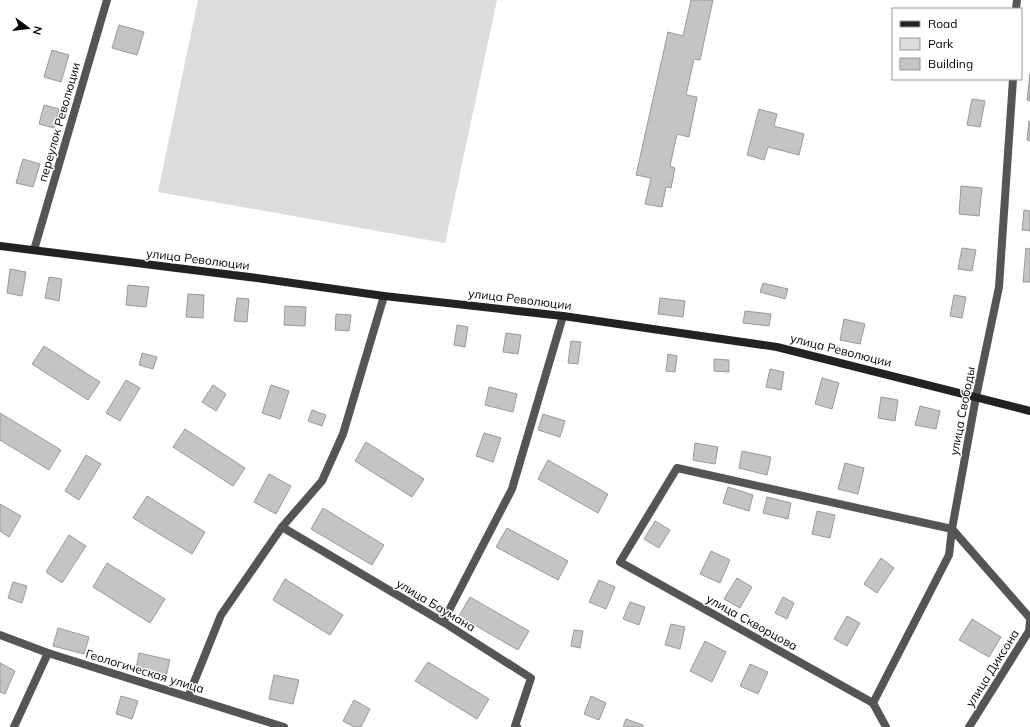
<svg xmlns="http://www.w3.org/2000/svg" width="1030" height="727" font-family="Mulish,sans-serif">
	<rect width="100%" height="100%" fill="#fff"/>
	<!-- green -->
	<path fill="#dcdcdc" d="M198,0H497L445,243L158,192Z"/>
	<!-- building -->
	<g fill="#c4c4c4" stroke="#999">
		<path d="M691,0H713L700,60L694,59L686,95L697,97L689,137L677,134L670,166L675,168L671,188L666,187L662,207L645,204L651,178L636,175L668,32L683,36Z"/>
		<path d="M119,25L144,32L137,55L112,48Z"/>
		<path d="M52,50L69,55L61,82L44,77Z"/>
		<path d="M1030,74V101L1027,100Z"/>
		<path d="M972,99L985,101L980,127L967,125Z"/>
		<path d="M44,105L59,109L54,128L39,124Z"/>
		<path d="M759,109L777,114L774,126L804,134L799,155L768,147L764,160L747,155Z"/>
		<path d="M1029,121H1030V141L1027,140Z"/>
		<path d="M23,159L40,164L33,187L16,183Z"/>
		<path d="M961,186L982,188L979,216L959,214Z"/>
		<path d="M1024,210L1030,211V231L1022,230Z"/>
		<path d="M962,248L976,250L972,271L958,269Z"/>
		<path d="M1026,248L1030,249V282H1023Z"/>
		<path d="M10,269L26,272L22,296L7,293Z"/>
		<path d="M49,277L62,279L59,301L45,298Z"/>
		<path d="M763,283L788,289L785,299L760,292Z"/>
		<path d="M128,285L149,287L146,307L126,305Z"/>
		<path d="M188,294L204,295L203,318L186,317Z"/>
		<path d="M954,295L966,297L962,318L950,316Z"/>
		<path d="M237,298L249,299L247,322L234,321Z"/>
		<path d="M660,298L685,301L683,317L658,314Z"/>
		<path d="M285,306L306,307L305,326L284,325Z"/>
		<path d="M745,311L771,314L769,326L743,323Z"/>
		<path d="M336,314L351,315L349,331L335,330Z"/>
		<path d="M844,319L865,324L860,344L840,340Z"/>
		<path d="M457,325L468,327L465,347L454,345Z"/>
		<path d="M506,333L521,335L518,354L503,352Z"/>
		<path d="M571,341L581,342L578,364L568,363Z"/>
		<path d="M44,346L100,382L88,400L32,364Z"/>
		<path d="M142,353L157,357L153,369L139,365Z"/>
		<path d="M668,354L677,356L675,372L666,371Z"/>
		<path d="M714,359L729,360V372L714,371Z"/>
		<path d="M770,369L784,372L781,390L766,387Z"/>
		<path d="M822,378L839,383L832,409L815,404Z"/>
		<path d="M126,380L140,388L120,421L106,413Z"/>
		<path d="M213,385L226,394L216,411L202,402Z"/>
		<path d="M271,385L289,391L280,419L262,413Z"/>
		<path d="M489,387L517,394L513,412L485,405Z"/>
		<path d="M881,397L898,400L895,421L878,418Z"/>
		<path d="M920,406L940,411L936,429L915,425Z"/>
		<path d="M312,410L326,415L322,426L308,421Z"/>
		<path d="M0,413L61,450L49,470L0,440Z"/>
		<path d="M543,414L565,421L560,437L538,430Z"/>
		<path d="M185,429L245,468L233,486L173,447Z"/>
		<path d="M484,433L501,438L493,462L476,456Z"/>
		<path d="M366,442L424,479L412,497L355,461Z"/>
		<path d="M695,443L718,447L715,464L693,460Z"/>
		<path d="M742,451L771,457L767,475L739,468Z"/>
		<path d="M86,455L101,464L79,500L65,491Z"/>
		<path d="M548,460L608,494L598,513L538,479Z"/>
		<path d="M845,463L864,468L858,494L838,489Z"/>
		<path d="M269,474L291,486L276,514L254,502Z"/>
		<path d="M728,487L753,495L749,511L723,503Z"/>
		<path d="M147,496L205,532L192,554L133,518Z"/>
		<path d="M767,497L791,503L788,519L763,513Z"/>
		<path d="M0,504L21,516L9,537L0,531Z"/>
		<path d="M323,508L384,545L372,565L311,529Z"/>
		<path d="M817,511L835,515L830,538L812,534Z"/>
		<path d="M655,521L670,530L659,548L644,539Z"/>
		<path d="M507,528L568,561L558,580L496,547Z"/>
		<path d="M69,535L86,546L62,583L46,572Z"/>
		<path d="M711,551L730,560L720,583L700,574Z"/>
		<path d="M881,558L894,568L877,593L864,584Z"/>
		<path d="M107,563L165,599L150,623L93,587Z"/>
		<path d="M737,578L752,587L740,608L724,599Z"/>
		<path d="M285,579L343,615L330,635L273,600Z"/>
		<path d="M599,580L615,587L606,609L589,602Z"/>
		<path d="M13,582L27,586L22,603L8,598Z"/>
		<path d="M470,597L529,631L518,650L459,616Z"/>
		<path d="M783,597L794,603L787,619L775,613Z"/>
		<path d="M630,602L645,607L639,625L623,619Z"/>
		<path d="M847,616L860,623L847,646L834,639Z"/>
		<path d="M972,619L1001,637L989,657L959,640Z"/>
		<path d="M671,624L685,627L680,649L665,645Z"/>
		<path d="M58,628L89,637L84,654L53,646Z"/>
		<path d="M574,630L583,631L580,648L571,646Z"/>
		<path d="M705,641L726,652L712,682L690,671Z"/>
		<path d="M139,653L170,660L166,676L136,669Z"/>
		<path d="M428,662L489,699L477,719L415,681Z"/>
		<path d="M0,663L15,671L5,694L0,692Z"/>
		<path d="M750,664L768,672L758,694L740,686Z"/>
		<path d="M274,675L299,680L293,704L269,699Z"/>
		<path d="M121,696L138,701L132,719L116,714Z"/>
		<path d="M591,696L606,703L599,720L584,714Z"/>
		<path d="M354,700L370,709L361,727H354L343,721Z"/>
		<path d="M626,719L643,725V727H623Z"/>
	</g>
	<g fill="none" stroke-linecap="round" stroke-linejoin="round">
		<!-- street -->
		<g stroke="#555" stroke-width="8">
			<path d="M1016,9L1017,0"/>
			<path d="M34,250L107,0"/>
			<path d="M282,527L443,622L531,678L515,726L517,727"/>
			<path d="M443,622L512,489L563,316"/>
			<path d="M0,635L48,653L284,727"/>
			<path d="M188,697L221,615L282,527L322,481L343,434L384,296"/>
			<path d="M873,703L620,562L677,468L952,529L1030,618"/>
			<path d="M14,727L48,653"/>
			<path d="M886,727L873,703L949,555L952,529L976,397L999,287L1013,79"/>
			<path d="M969,727L1029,631L1030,621"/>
		</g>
		<!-- secondary -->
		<path stroke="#222" stroke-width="8" d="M0,246L257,278L384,296L563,316L777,347L1030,411"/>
	</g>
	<g text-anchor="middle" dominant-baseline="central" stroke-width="3" stroke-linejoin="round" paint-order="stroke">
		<!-- street labels -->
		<g font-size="12" fill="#000" stroke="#fff">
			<text transform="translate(59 122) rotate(-74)">переулок Революции</text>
			<text transform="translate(198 259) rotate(7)">улица Революции</text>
			<text transform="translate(520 299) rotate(7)">улица Революции</text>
			<text transform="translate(841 350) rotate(14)">улица Революции</text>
			<text transform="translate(962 411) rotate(-79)">улица Свободы</text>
			<text transform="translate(436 605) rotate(31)">улица Баумана</text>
			<text transform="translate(752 622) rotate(29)">улица Скворцова</text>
			<text transform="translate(992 668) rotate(-58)">улица Диксона</text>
			<text transform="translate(145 671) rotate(17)">Геологическая улица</text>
		</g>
	</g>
	<!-- legend -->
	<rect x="892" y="8" width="130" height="72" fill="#ffffff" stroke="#999999"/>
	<rect x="900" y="21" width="20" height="6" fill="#222222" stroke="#999999"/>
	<text x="928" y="28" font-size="12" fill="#000000">Road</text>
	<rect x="900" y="38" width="20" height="12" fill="#dcdcdc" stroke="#999999"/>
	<text x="928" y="48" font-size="12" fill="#000000">Park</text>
	<rect x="900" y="58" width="20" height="12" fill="#c4c4c4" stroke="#999999"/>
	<text x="928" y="68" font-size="12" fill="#000000">Building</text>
	<!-- north arrow -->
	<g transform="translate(28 28) rotate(105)" stroke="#ffffff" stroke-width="3" paint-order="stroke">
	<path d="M0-3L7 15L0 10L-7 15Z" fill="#000000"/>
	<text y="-6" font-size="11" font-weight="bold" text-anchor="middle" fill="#000000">N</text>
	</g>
</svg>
